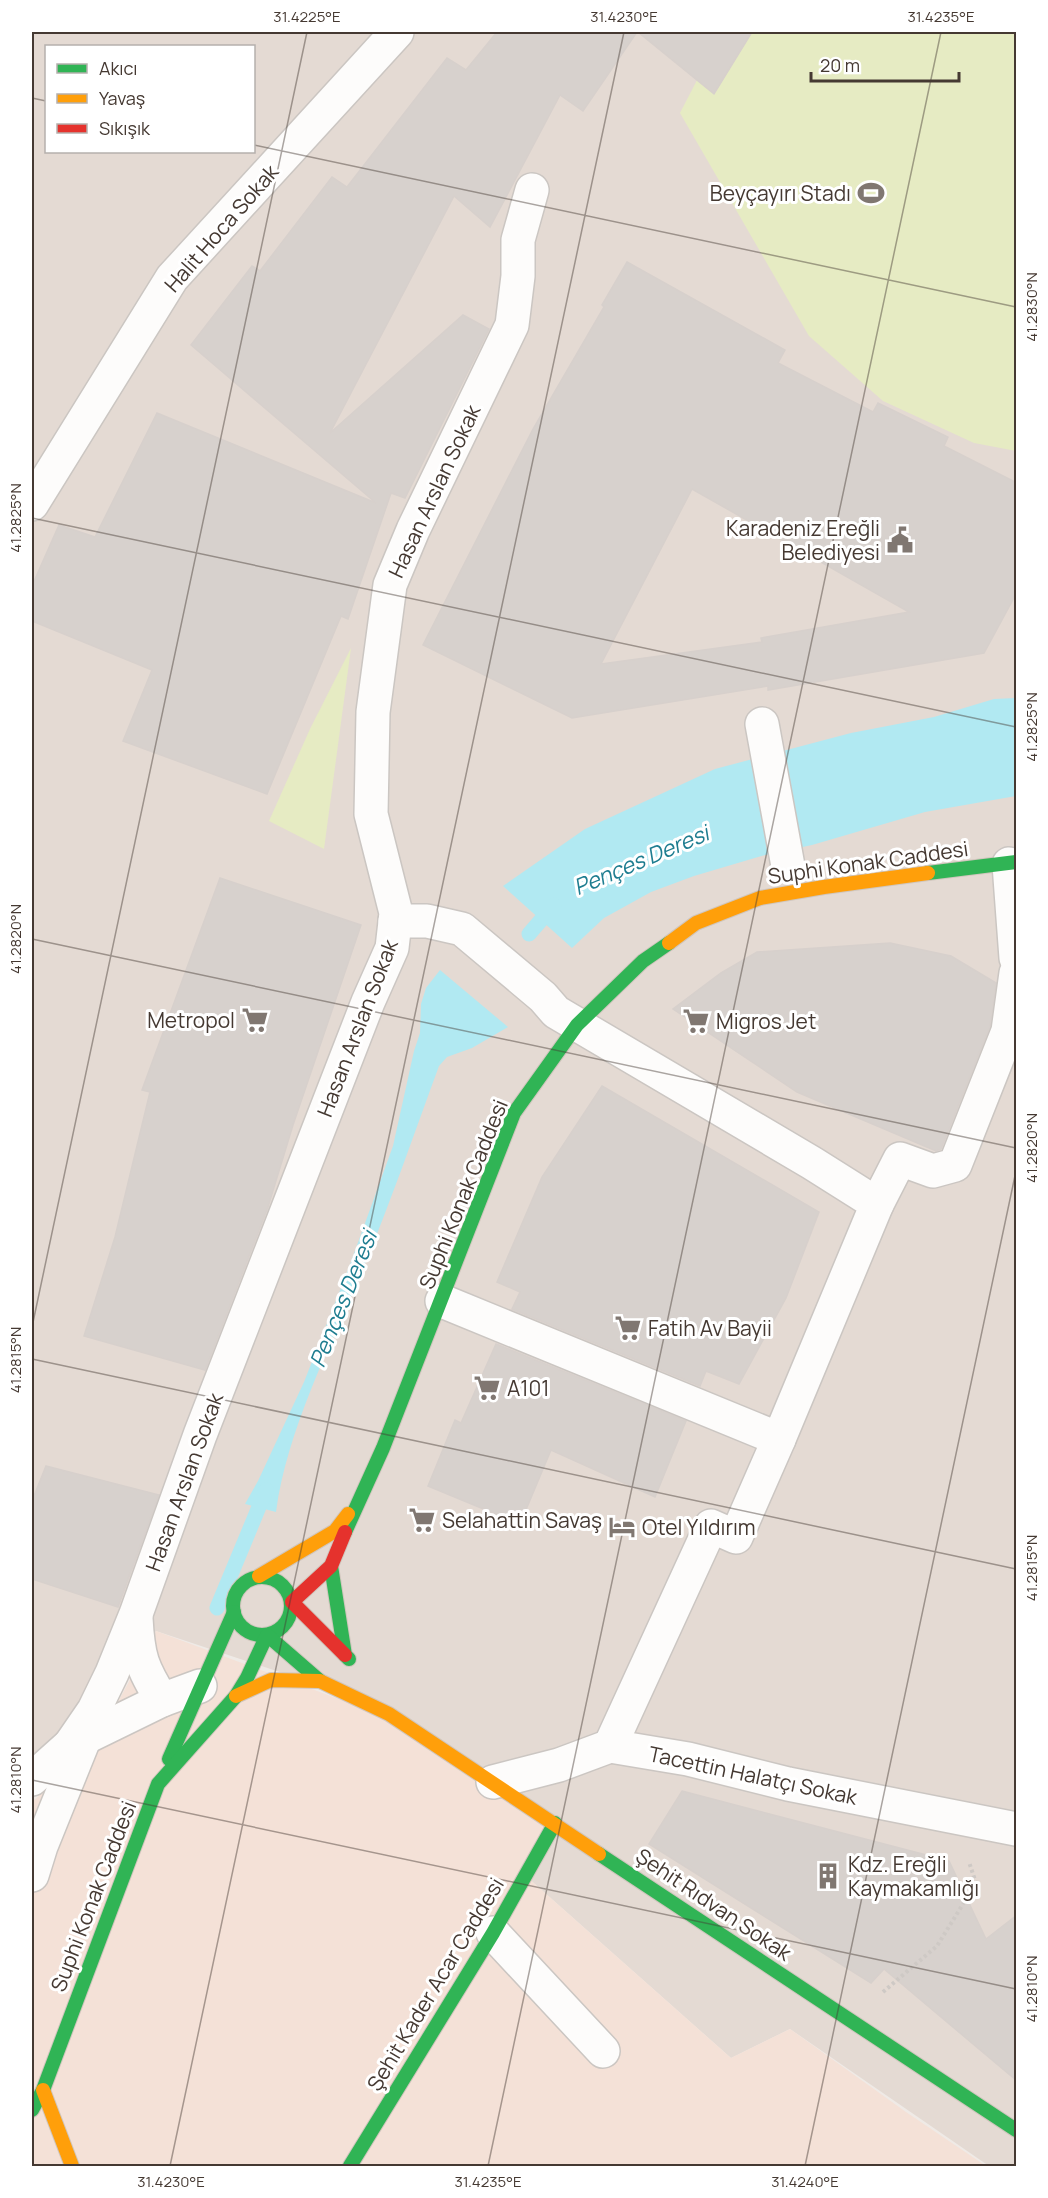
<svg xmlns="http://www.w3.org/2000/svg" width="1048" height="2198" font-family="Manrope,sans-serif">
	<rect width="100%" height="100%" fill="#efeae6"/>
	<!-- residential -->
	<path fill="#e4dad3" fill-rule="evenodd" d="M32,32H1016V2166H989L790,2029L731,2058L527,1877L391,1709L156,1631L85,1737L32,1784ZM46,46H254V152H46Z"/>
	<!-- commercial -->
	<path fill="#f4e1d7" d="M156,1631L387,1717L548,1826L527,1877L731,2058L790,2029L906,2112L986,2166H32V1802L95,1745Z"/>
	<!-- green -->
	<g fill="#e6ebc3">
		<path d="M722,32H1016V451L974,443L883,401L809,336L680,113Z"/>
		<path d="M351,648L324,849L269,821L310,729Z"/>
	</g>
	<!-- water -->
	<g fill="#b1e9f2">
		<path d="M1016,698V796L925,812L812,845L765,855L694,876L651,892L604,918L572,948L503,886L585,829L715,769L851,733L934,717L994,699Z"/>
		<path d="M440,970L508,1027L472,1048L447,1057L439,1066C414,1134 390,1204 362,1271C330,1347 287,1430 276,1512L245,1504L258,1481L304,1382L348,1270L393,1146L414,1051L420,1033L421,1004L426,988Z"/>
	</g>
	<g fill="none" stroke-linecap="round" stroke-linejoin="round">
		<!-- stream -->
		<g stroke="#b1e9f2" stroke-width="15">
			<path d="M529,934L554,905"/>
			<path d="M217,1608L266,1490"/>
		</g>
	</g>
	<!-- building -->
	<g fill="#d7d1cd" stroke="#d7d0cc" stroke-width="1.5" fill-rule="evenodd">
		<path d="M497,32H637L583,111L560,95L490,227L454,196L330,433L463,315L489,329L405,498L391,493L348,619L341,616L267,794L123,741L152,670L32,621V586L59,525L95,537L157,413L376,503L191,345L252,266L260,271L332,177L347,187L447,58L466,70Z"/>
		<path d="M638,32H752L714,94Z"/>
		<path d="M627,262L785,350L778,363L873,412L878,403L948,437L944,446L1017,483V592L984,653L768,690V686L572,718L423,645L533,429L604,307L602,305ZM692,489L909,612L761,638L762,642L601,664Z"/>
		<path d="M220,878L361,925L293,1125L268,1207L205,1370L84,1336L115,1237L150,1092L142,1090Z"/>
		<path d="M890,943L951,956L996,983L990,1026L941,1149L936,1151L797,1092L673,1009L721,973L757,952Z"/>
		<path d="M602,1086L819,1212L786,1298L739,1384L706,1371L700,1386L512,1309L520,1292L497,1282L542,1177Z"/>
		<path d="M496,1344L686,1421L655,1497L551,1450L520,1524L428,1486L455,1420L461,1423Z"/>
		<path d="M46,1466L159,1495L118,1607L32,1579V1501Z"/>
		<path d="M682,1791L949,1861L986,1939L1017,1915V2081L884,1969L871,1983L649,1844Z"/>
	</g>
	<g fill="none" stroke-linecap="round" stroke-linejoin="round">
		<!-- street casing -->
		<g stroke="#cbc6c2" stroke-width="36">
			<g id="street">
				<path d="M32,504L172,278L397,32"/>
				<path d="M762,724L788,866"/>
				<path d="M1009,864L1016,958"/>
				<path d="M395,921H427L462,929L543,997L556,1012L812,1163L877,1204L779,1439L442,1301"/>
				<path d="M877,1204L900,1159L933,1171L955,1165L1008,1031L1016,973"/>
				<path d="M136,1618C138,1657 142,1668 162,1700"/>
				<path d="M70,1745L94,1710L112,1673L136,1614L200,1435L368,1002L392,948L396,913L371,814L373,712L390,585L413,530L512,325L518,276V240L532,190"/>
				<path d="M610,1746L711,1526L736,1537L779,1439"/>
				<path d="M32,1779L70,1745L162,1700L200,1686"/>
				<path d="M493,1782L559,1765L610,1746L688,1759L788,1784L1016,1829"/>
				<path d="M32,1875L41,1846L85,1737"/>
				<path d="M493,1933L603,2051"/>
			</g>
		</g>
		<!-- fast casing -->
		<g stroke="#d0c6bd" stroke-width="16">
			<g id="fast">
				<path d="M928,873L1016,862"/>
				<path d="M345,1532L383,1448L514,1113L577,1025L643,961L669,943"/>
				<path d="M331,1566L345,1655L349,1659"/>
				<circle cx="262" cy="1606" r="29"/>
				<path d="M169,1759L234,1612"/>
				<path d="M599,1854L1016,2130"/>
				<path d="M32,2110L43,2090L158,1784L236,1696L247,1678L267,1635L320,1681"/>
				<path d="M350,2166L493,1933L555,1823"/>
			</g>
		</g>
		<!-- slow casing -->
		<g stroke="#d0c6bd" stroke-width="16">
			<g id="slow">
				<path d="M669,943L696,923L760,898L824,887L928,873"/>
				<path d="M259,1576L335,1531L348,1514"/>
				<path d="M236,1696L271,1680L320,1681L389,1714L599,1854"/>
				<path d="M43,2090L72,2166"/>
			</g>
		</g>
		<!-- jam casing -->
		<g stroke="#d0c6bd" stroke-width="16">
			<path id="jam" d="M345,1532L331,1566L292,1602L345,1655"/>
		</g>
		<!-- path -->
		<path stroke="#cec9c5" stroke-width="4" stroke-dasharray="3 3" stroke-linecap="butt" d="M883,1992L937,1946L976,1883L969,1862"/>
		<!-- street -->
		<use href="#street" stroke="#fdfcfb" stroke-width="33"/>
		<!-- fast -->
		<use href="#fast" stroke="#30b455" stroke-width="14"/>
		<!-- slow -->
		<use href="#slow" stroke="#ff9f0a" stroke-width="14"/>
		<!-- jam -->
		<use href="#jam" stroke="#e5322d" stroke-width="14"/>
	</g>
	<!-- ticks -->
	<path fill="none" stroke="#453932" stroke-width="1.5" stroke-opacity="0.45" d="M32,98L46,101M254,145L1016,307M32,518L1016,727M32,939L1016,1148M32,1327L307,32M32,1359L1016,1569M32,1780L1016,1989M170,2166L624,32M488,2166L941,32M805,2166L1016,1171"/>
	<!-- icons -->
	<defs>
		<g id="stadium-bare" transform="scale(2.07)"><path d="M0-5a6.5 5 0 1 0 0 10a6.5 5 0 1 0 0-10ZM-3.5-1.8h7v3.6h-7Z" fill="#807771" stroke="#fff" stroke-width="2.5" paint-order="stroke"/></g>
		<g id="civic-bare" transform="scale(2.07)"><path d="M-.6-6.5H3V-4.5H.6V-3L4-1V1h2V6H-6V1h2V-1L-.6-3ZM-1.2 2.5V6h2.4V2.5Z" fill="#807771" stroke="#fff" stroke-width="2.5" paint-order="stroke"/></g>
		<g id="supermarket-bare" transform="scale(2.07)"><path d="M-6-5.5h2.5l.6 2H6L4.5 2H-2.5L-4.4-4H-6ZM-1.5 3.2a1.3 1.3 0 1 0 .1 0ZM3 3.2a1.3 1.3 0 1 0 .1 0Z" fill="#807771" stroke="#fff" stroke-width="2.5" paint-order="stroke"/></g>
		<g id="hotel-bare" transform="scale(2.07)"><path d="M-6-4.5h1.5V1H6V5H4.5V3h-9V5H-6ZM-4 0a1.8 1.8 0 1 1 3.6 0ZM.5 0V-2.5h3Q6-2.5 6 0Z" fill="#807771" stroke="#fff" stroke-width="2.5" paint-order="stroke"/></g>
		<g id="building-bare" transform="scale(2.07)"><path d="M-4-6H4V6H1V3H-1V6H-4ZM-2.5-4.3h1.7v1.8h-1.7ZM.8-4.3h1.7v1.8H.8ZM-2.5-1h1.7V.8h-1.7ZM.8-1h1.7V.8H.8Z" fill="#807771" stroke="#fff" stroke-width="2.5" paint-order="stroke"/></g>
	</defs>
	<g fill-rule="evenodd">
		<use href="#stadium-bare" x="871" y="193"/>
		<use href="#civic-bare" x="900" y="540"/>
		<use href="#supermarket-bare" x="255" y="1020"/>
		<use href="#supermarket-bare" x="696" y="1021"/>
		<use href="#supermarket-bare" x="628" y="1328"/>
		<use href="#supermarket-bare" x="487" y="1388"/>
		<use href="#supermarket-bare" x="422" y="1520"/>
		<use href="#hotel-bare" x="622" y="1527"/>
		<use href="#building-bare" x="828" y="1876"/>
	</g>
	<g text-anchor="middle" dominant-baseline="central" stroke-width="6" stroke-linejoin="round" paint-order="stroke">
		<!-- poi labels -->
		<g font-size="21" fill="#453932" stroke="#fff" text-anchor="start">
			<text x="851" y="193" text-anchor="end">Beyçayırı Stadı</text>
			<text x="880" y="528" text-anchor="end">Karadeniz Ereğli<tspan x="880" dy="24">Belediyesi</tspan></text>
			<text x="235" y="1020" text-anchor="end">Metropol</text>
			<text x="716" y="1021">Migros Jet</text>
			<text x="648" y="1328">Fatih Av Bayii</text>
			<text x="507" y="1388">A101</text>
			<text x="442" y="1520">Selahattin Savaş</text>
			<text x="642" y="1527">Otel Yıldırım</text>
			<text x="848" y="1864">Kdz. Ereğli<tspan x="848" dy="24">Kaymakamlığı</tspan></text>
		</g>
		<!-- street labels -->
		<g font-size="21" fill="#453932" stroke="#fff">
			<text transform="translate(221 228) rotate(-49)">Halit Hoca Sokak</text>
			<text transform="translate(434 491) rotate(-65)">Hasan Arslan Sokak</text>
			<text transform="translate(868 862) rotate(-8)">Suphi Konak Caddesi</text>
			<text transform="translate(357 1028) rotate(-69)">Hasan Arslan Sokak</text>
			<text transform="translate(463 1194) rotate(-68)">Suphi Konak Caddesi</text>
			<text transform="translate(184 1482) rotate(-70)">Hasan Arslan Sokak</text>
			<text transform="translate(753 1775) rotate(12)">Tacettin Halatçı Sokak</text>
			<text transform="translate(93 1896) rotate(-69)">Suphi Konak Caddesi</text>
			<text transform="translate(714 1904) rotate(34)">Şehit Rıdvan Sokak</text>
			<text transform="translate(435 1984) rotate(-59)">Şehit Kader Acar Caddesi</text>
		</g>
		<!-- water labels -->
		<g font-size="22" font-style="italic" fill="#1e7d90" stroke="#fff">
			<text transform="translate(641 860) rotate(-23)">Pençes Deresi</text>
			<text transform="translate(343 1299) rotate(-68)">Pençes Deresi</text>
		</g>
	</g>
	<!-- border -->
	<rect width="1048" height="2198" fill="none" stroke="#ffffff" stroke-width="66"/>
	<!-- legend -->
	<rect x="45" y="45" width="210" height="108" fill="#ffffff" stroke="#b5b0ad" stroke-width="1.5"/>
	<rect x="57" y="64" width="30" height="9" fill="#30b455" stroke="#b5b0ad" stroke-width="1.5"/>
	<text x="99" y="75" font-size="18" fill="#453932">Akıcı</text>
	<rect x="57" y="94" width="30" height="9" fill="#ff9f0a" stroke="#b5b0ad" stroke-width="1.5"/>
	<text x="99" y="105" font-size="18" fill="#453932">Yavaş</text>
	<rect x="57" y="124" width="30" height="9" fill="#e5322d" stroke="#b5b0ad" stroke-width="1.5"/>
	<text x="99" y="135" font-size="18" fill="#453932">Sıkışık</text>
	<!-- scale -->
	<path d="M811 72v9h148v-9" fill="none" stroke="#453932" stroke-width="3"/>
	<text x="820" y="72" font-size="18" fill="#453932" stroke="#ffffff" stroke-width="4.5" paint-order="stroke">20 m</text>
	<rect x="33" y="33" width="982" height="2132" fill="none" stroke="#453932" stroke-width="2"/>
	<g font-size="15" text-anchor="middle" fill="#453932">
		<text x="307" y="22">31.4225°E</text>
		<text x="624" y="22">31.4230°E</text>
		<text x="941" y="22">31.4235°E</text>
		<text transform="translate(1032 307) rotate(-90)" y="5">41.2830°N</text>
		<text transform="translate(16 518) rotate(-90)" y="5">41.2825°N</text>
		<text transform="translate(1032 727) rotate(-90)" y="5">41.2825°N</text>
		<text transform="translate(16 939) rotate(-90)" y="5">41.2820°N</text>
		<text transform="translate(1032 1148) rotate(-90)" y="5">41.2820°N</text>
		<text transform="translate(16 1360) rotate(-90)" y="5">41.2815°N</text>
		<text transform="translate(1032 1568) rotate(-90)" y="5">41.2815°N</text>
		<text transform="translate(16 1780) rotate(-90)" y="5">41.2810°N</text>
		<text transform="translate(1032 1989) rotate(-90)" y="5">41.2810°N</text>
		<text x="171" y="2187">31.4230°E</text>
		<text x="488" y="2187">31.4235°E</text>
		<text x="805" y="2187">31.4240°E</text>
	</g>
</svg>
